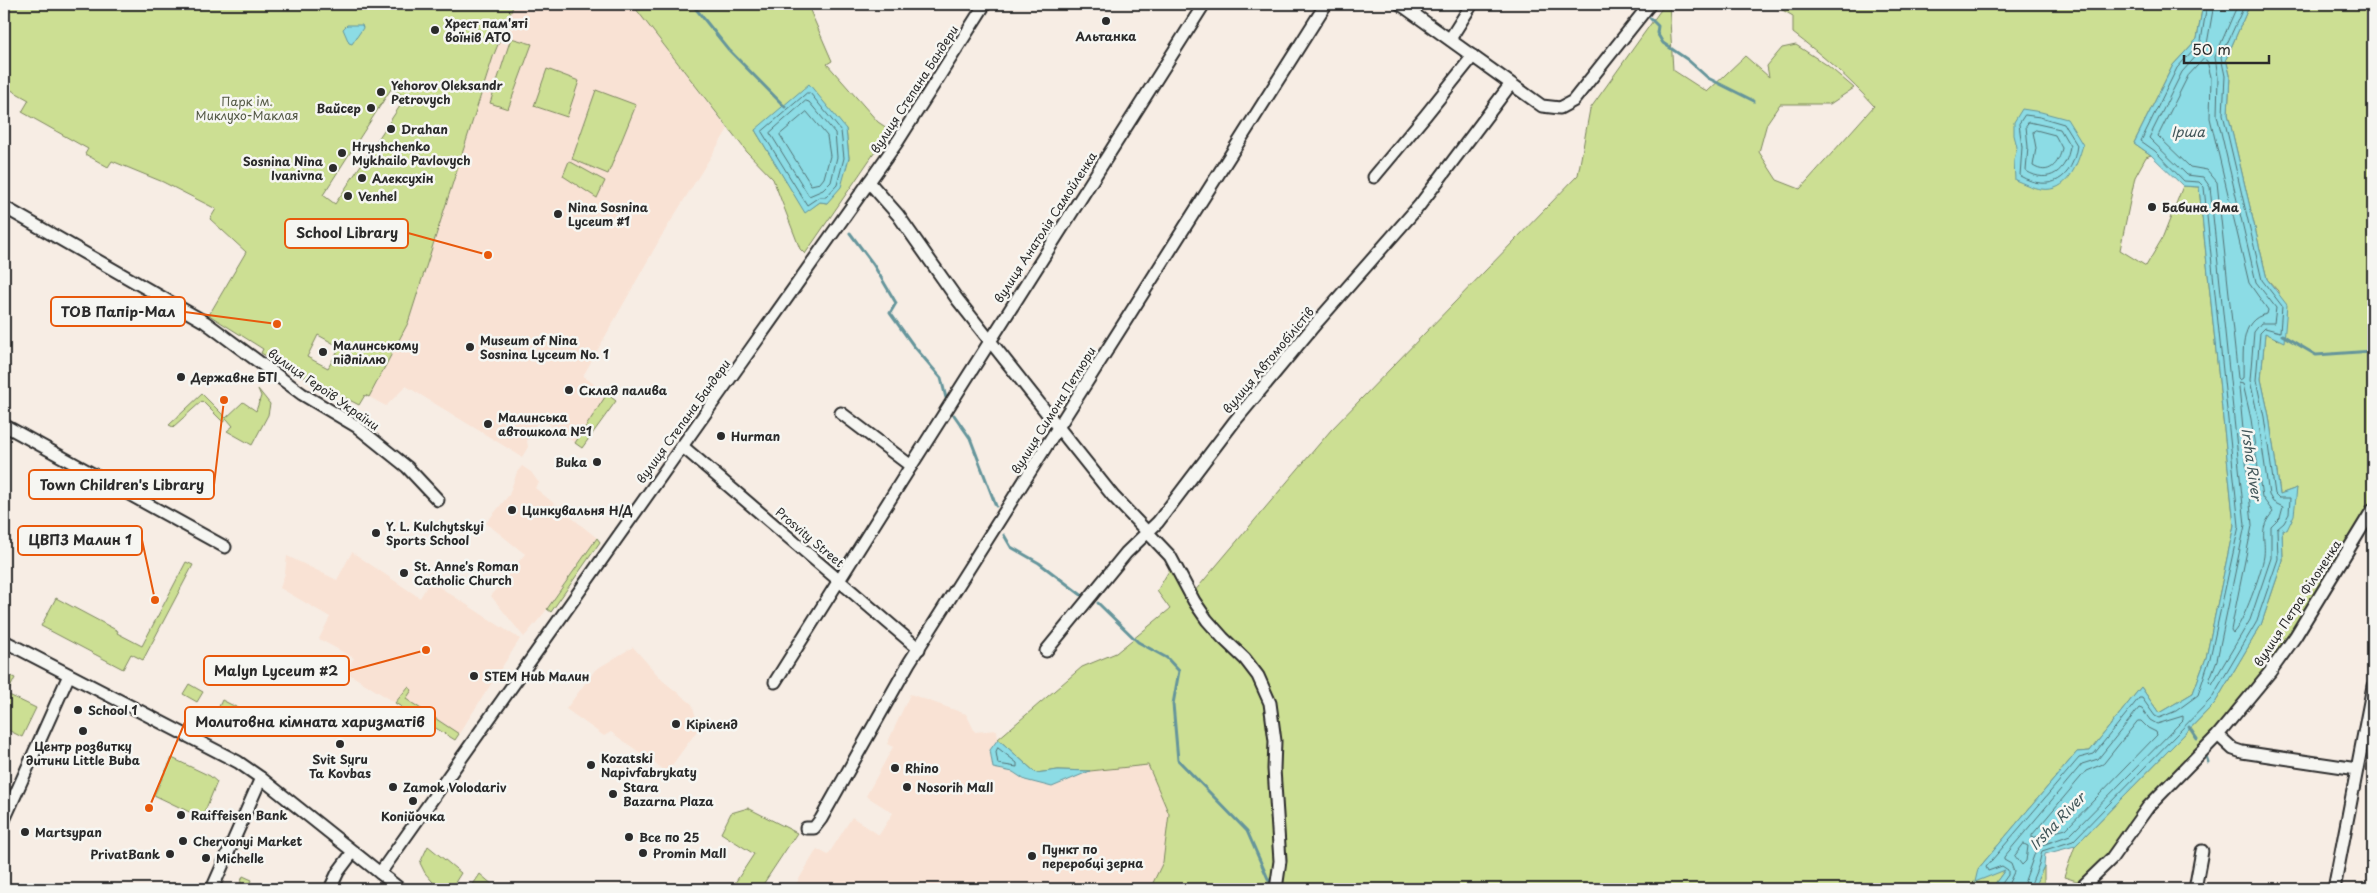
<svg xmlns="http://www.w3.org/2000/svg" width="2377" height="893" font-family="'Playpen Sans',sans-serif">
	<rect width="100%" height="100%" fill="#f7ede4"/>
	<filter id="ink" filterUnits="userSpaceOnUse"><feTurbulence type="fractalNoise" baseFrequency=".02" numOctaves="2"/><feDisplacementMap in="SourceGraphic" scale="10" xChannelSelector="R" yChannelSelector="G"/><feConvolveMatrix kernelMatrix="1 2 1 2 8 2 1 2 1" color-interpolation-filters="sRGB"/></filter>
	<g filter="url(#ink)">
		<!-- built -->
		<g fill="#f9e2d4">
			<path d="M514,4H632L728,129L661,237L583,376L607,394L606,399L575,443L540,418L527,440L528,447L522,457L406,386L386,406L369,397L408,323L493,57Z"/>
			<path d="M522,466L531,472L539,483L535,488L597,538L545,612L524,637L491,596L525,554L486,523L509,495L517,472Z"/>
			<path d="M352,552L420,598L430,581L520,639L455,740L346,672L354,658L319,639L330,617L280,588L285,573L287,556L337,580Z"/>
			<path d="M633,647L663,681L692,704L699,728L667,772L611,732L604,736L566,709L595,670Z"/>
			<path d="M910,694L966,714L975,732L997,730L998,739L1058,770L1090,771L1148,765L1169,814L1163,862L1150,889H793L817,849L828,855L852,817L879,835L893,813L866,796L893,747L887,744Z"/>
		</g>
		<!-- green -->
		<g fill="#ccdf93" stroke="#7c855f" fill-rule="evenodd">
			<path d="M4,4H514L493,57L408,323L369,397L365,395L359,405L282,365L261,353L263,349L209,315L246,252L210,219L216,209L163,182L112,161L108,167L85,154L88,149L22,112L29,100L4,86ZM391,89L406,97L335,204L323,195ZM318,335L340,347L328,368L307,357Z"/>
			<path d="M632,4H802L809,8L832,61L827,64L878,122L890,130L805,254L800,249L773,179L747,152ZM846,129L849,158L827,203L820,202L805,212L755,130Z"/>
			<path d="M1665,4H1669L1673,70L1707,92L1745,56L1769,77L1767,66L1782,48L1796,45L1827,65L1854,88L1830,104H1780L1767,123L1759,152L1777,180L1800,189L1874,106C1850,79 1822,55 1793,33V16L1772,4H2203L2197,39L2173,65L2134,143L2151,155L2146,157L2135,177L2120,250L2146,266L2163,237L2183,186L2199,187L2234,525L2206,658L2193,693L2159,713L2141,687L2090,751L2077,752L1978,869L2005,870L1991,889H1150L1163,862L1169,814L1148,765L1090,771L1058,770L1036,773L998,739L1082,667L1116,653L1170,609L1157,591L1173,564L1194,592L1331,430L1578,175L1590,109Z"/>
			<path d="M2250,4H2373V504L2286,643L2216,731L2083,883L2064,877L2075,846L2215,703L2261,625L2283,560L2282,529L2297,488L2280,494L2269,416L2261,379L2265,333L2272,335L2277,340L2278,291L2267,279L2228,114L2230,75L2226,59Z"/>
			<path d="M511,38L532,44L508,109L490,103Z"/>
			<path d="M547,69L579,81L567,117L534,106Z"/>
			<path d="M596,90L636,105L608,174L572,159Z"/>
			<path d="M569,161L605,181L597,198L563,176Z"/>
			<path d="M258,389L270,404L268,415L252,445L227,431L233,426L227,419L223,422L202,401L173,427L169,425L202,394L226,418L243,402L256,411L261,396Z"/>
			<path d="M607,394L616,401L582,448L575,443Z"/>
			<path d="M597,538L600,542L551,612L547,609Z"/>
			<path d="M186,562L193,565L143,660L131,654L123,669L41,626L56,598L118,631L117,633L142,646Z"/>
			<path d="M4,673L15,678L7,694L36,708L22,737L4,728Z"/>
			<path d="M189,684L203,692L197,702L183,694Z"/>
			<path d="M408,687L412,690L406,699L459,734L455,740L395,703Z"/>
			<path d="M222,700L246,712L243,719L228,710L225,715L217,711Z"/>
			<path d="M172,758L210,776L217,782L202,818L154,795Z"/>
			<path d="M748,808L797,833L760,889H731L754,854L721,833L731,813Z"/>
			<path d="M428,846L461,873L451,889H439L425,873L420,863Z"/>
			<path d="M2044,866V889H2033Z"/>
			<path d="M480,874L494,886V889H470Z"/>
			<path d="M243,876L252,880L248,889H238Z"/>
		</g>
		<!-- water -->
		<g fill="#8cdce5" stroke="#65959b">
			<path d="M2203,4H2250L2226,59L2230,75L2228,114L2267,279L2287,305L2284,342L2265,333L2261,379L2269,416L2280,494L2297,488L2294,515L2287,530L2282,529L2283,560L2261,625L2215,703L2075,846L2045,854L2044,866L2033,889H1991L2005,870L1975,882L1978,869L2077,752L2090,751L2141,687L2159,713L2193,693L2206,658L2234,525L2199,187L2183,186L2151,155L2134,143L2173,65L2197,39Z"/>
			<path d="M347,25H362L363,28L352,44L349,43L343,29Z"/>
			<path d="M809,84L846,129L849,158L841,187L827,203L820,202L805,213L755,130Z"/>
			<path d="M2022,109L2041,112L2067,119L2083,145C2077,165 2068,193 2041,189C2032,188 2023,183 2015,180L2014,160L2017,147L2014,135V122Z"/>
			<path d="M998,739L1036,773L1058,770L1090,771L1052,787L1025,780L1013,772L993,768L990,750Z"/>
		</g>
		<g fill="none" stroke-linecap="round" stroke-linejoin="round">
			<!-- shore -->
			<g stroke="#527275" stroke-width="1">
				<path d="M2214,4L2207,44L2182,72L2149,138L2187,175L2203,177L2210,187L2245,525L2217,660L2209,681L2212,684L2250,620L2271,558V527L2280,518L2283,507L2273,502L2269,495L2258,417L2250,380L2254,332L2261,323H2274L2276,308L2256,282L2217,115L2218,77L2215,57L2238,4"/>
				<path d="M2204,59L2207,61L2211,77L2210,118L2249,283L2268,310L2267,314C2238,319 2244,355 2243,378L2240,380L2238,378L2217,182L2207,170L2190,167L2158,136L2188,76Z"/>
				<path d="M807,93H810L841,131L844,158L837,185L826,197H819L807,205L762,132Z"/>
				<path d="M806,101L809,102L835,133L837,157L831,182L823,190L809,196L770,133Z"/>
				<path d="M807,112L827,136L830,156L824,178L820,183L811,185L780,135Z"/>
				<path d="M2025,115L2040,117L2064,124L2077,145C2073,179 2050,193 2020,176L2022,147L2019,124Z"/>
				<path d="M2029,122L2060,129L2070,146C2067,171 2049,185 2026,171L2028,147L2026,126Z"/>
				<path d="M2036,130L2055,135L2062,148C2059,164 2049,176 2033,166L2036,148L2033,132Z"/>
				<path d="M2239,383L2243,384L2251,419L2262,497L2273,512C2258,529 2266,537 2264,556C2262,571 2243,624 2233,633L2231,630L2252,526Z"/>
				<path d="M2138,721H2141L2148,728L2156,732L2157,735L2066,829L2032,838V835L2086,771L2103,764Z"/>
				<path d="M998,748L1017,763V767L998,764L996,752Z"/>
				<path d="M2024,844L2028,846L2026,861L2022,865L2015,856Z"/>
				<path d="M1998,889L2008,875V870L2002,866L1988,871L1986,867L2079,758L2094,754L2139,698H2142L2155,716L2159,718L2176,711L2198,695L2210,658L2239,526L2204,187L2199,182L2184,181L2155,151L2141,141L2177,68L2201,41L2207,4"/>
				<path d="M2006,889L2014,872L2011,864L2004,860V857L2082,764L2098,759L2139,708L2142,709L2150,720L2157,724L2183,716V720L2070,835L2037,847L2022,889"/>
				<path d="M2029,889L2039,864L2042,851L2073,841L2211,699L2256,623L2278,559L2277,529L2284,523L2289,514L2290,498H2279L2275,494L2264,417L2256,380L2260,333L2265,328L2280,332L2282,306L2262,280L2223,114L2225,76L2221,57L2245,4"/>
			</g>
			<!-- stream -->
			<g stroke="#65959b" stroke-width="3">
				<path d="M692,4L729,50L785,107"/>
				<path d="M1634,4L1639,8"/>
				<path d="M1650,18L1658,26L1657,33L1663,43L1688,60L1708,78L1754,101"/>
				<path d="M850,233L873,264L896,303L890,313L913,345L941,378L946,398"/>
				<path d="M2282,335L2316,355L2373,351"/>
				<path d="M954,415L970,438L996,506"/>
				<path d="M1004,535L1011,547L1039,563L1084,597"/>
				<path d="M1098,603L1138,642L1167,658L1179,671L1173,704L1178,760L1247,831L1269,881"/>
				<path d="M2189,727L2197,739"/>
				<path d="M2206,756L2208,762"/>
			</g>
			<!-- minor casing -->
			<g stroke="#2b2b2b" stroke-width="15">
				<g id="minor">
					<path d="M1400,4L1542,106L1560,108L1573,101L1650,4"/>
					<path d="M1450,39L1472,4"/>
					<path d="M1374,177L1425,116L1473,56"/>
					<path d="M869,182L898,215L957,299L1058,427L1113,496L1170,556L1194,601L1207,620L1223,638L1245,659L1258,676L1270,703L1275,741L1274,769L1280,861L1276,889"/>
					<path d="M4,207L205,322L302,394L356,426L407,467L438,500"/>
					<path d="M4,425L225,547"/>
					<path d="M682,446L919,649"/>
					<path d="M911,466L1204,4"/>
					<path d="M4,641L238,762L261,778L400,889"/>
					<path d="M1046,651L1126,553L1158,522L1234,422L1318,321L1419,206L1510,85"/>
					<path d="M775,682L911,466L841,413"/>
					<path d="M2357,769L2242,752L2233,749L2218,735L2270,672L2295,637L2373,509"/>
					<path d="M4,820L69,675"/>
					<path d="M806,828H814L821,819L909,663L1326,4"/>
					<path d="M380,873L898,141L985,4"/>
					<path d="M212,889L261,778"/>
					<path d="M330,889L338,872L353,852"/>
					<path d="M2080,889L2111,859L2148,807L2218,735"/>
					<path d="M2195,889L2202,851"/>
					<path d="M2334,889L2373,686"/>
				</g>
			</g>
			<!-- minor -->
			<use href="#minor" stroke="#f6f6f2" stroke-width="11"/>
		</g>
	</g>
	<!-- markers -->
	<g fill="#2b2b2b" stroke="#f6f6f2" stroke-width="2">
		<circle cx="1106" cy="21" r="5"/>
		<circle cx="435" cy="30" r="5"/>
		<circle cx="381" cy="92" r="5"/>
		<circle cx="371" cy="108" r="5"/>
		<circle cx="391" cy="129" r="5"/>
		<circle cx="342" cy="153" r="5"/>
		<circle cx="333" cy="168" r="5"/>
		<circle cx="362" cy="178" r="5"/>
		<circle cx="348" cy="196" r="5"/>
		<circle cx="2152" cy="207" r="5"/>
		<circle cx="558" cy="214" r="5"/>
		<circle cx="470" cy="347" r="5"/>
		<circle cx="323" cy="352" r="5"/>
		<circle cx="181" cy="377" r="5"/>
		<circle cx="569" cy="390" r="5"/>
		<circle cx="488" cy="424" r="5"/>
		<circle cx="721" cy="436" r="5"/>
		<circle cx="597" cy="462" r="5"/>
		<circle cx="512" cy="510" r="5"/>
		<circle cx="376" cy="533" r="5"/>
		<circle cx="404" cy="573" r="5"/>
		<circle cx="474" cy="676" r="5"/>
		<circle cx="78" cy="710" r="5"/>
		<circle cx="676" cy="724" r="5"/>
		<circle cx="83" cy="731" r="5"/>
		<circle cx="340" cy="744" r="5"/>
		<circle cx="591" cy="765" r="5"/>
		<circle cx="895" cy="768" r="5"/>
		<circle cx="393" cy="787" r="5"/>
		<circle cx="907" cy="787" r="5"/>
		<circle cx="613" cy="794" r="5"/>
		<circle cx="413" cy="801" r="5"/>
		<circle cx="181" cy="815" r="5"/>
		<circle cx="25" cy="832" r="5"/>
		<circle cx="629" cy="837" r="5"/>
		<circle cx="183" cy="841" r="5"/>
		<circle cx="643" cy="853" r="5"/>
		<circle cx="170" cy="854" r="5"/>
		<circle cx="1032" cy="856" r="5"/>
		<circle cx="206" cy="858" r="5"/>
	</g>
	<g text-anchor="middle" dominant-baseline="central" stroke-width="5" stroke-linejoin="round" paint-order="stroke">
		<!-- poi labels -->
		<g font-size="12" font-weight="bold" fill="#2b2b2b" stroke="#f6f6f2" text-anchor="start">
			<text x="445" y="23">Хрест пам'яті<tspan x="445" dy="14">воїнів АТО</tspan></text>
			<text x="1106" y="36" text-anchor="middle">Альтанка</text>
			<text x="391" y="85">Yehorov Oleksandr<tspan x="391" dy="14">Petrovych</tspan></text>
			<text x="361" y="108" text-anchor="end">Вайсер</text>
			<text x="401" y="129">Drahan</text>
			<text x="352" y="146">Hryshchenko<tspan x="352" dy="14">Mykhailo Pavlovych</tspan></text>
			<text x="323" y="161" text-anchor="end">Sosnina Nina<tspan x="323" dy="14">Ivanivna</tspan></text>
			<text x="372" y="178">Алексухін</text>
			<text x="358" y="196">Venhel</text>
			<text x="568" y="207">Nina Sosnina<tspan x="568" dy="14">Lyceum #1</tspan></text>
			<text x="2162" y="207">Бабина Яма</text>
			<text x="480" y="340">Museum of Nina<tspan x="480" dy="14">Sosnina Lyceum No. 1</tspan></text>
			<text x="333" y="345">Малинському<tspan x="333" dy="14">підпіллю</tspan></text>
			<text x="191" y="377">Державне БТІ</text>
			<text x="579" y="390">Склад палива</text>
			<text x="498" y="417">Малинська<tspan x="498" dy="14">автошкола №1</tspan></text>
			<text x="731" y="436">Hurman</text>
			<text x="587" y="462" text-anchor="end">Buka</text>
			<text x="522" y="510">Цинкувальня Н/Д</text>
			<text x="386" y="526">Y. L. Kulchytskyi<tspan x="386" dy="14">Sports School</tspan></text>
			<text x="414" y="566">St. Anne's Roman<tspan x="414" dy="14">Catholic Church</tspan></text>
			<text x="484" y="676">STEM Hub Малин</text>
			<text x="88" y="710">School 1</text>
			<text x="686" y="724">Кіріленд</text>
			<text x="83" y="746" text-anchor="middle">Центр розвитку<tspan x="83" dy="14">дитини Little Buba</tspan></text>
			<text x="601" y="758">Kozatski<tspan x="601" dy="14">Napivfabrykaty</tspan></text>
			<text x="340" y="759" text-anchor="middle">Svit Syru<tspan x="340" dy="14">Ta Kovbas</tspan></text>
			<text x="905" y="768">Rhino</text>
			<text x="403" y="787">Zamok Volodariv</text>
			<text x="623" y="787">Stara<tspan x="623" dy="14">Bazarna Plaza</tspan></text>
			<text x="917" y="787">Nosorih Mall</text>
			<text x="191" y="815">Raiffeisen Bank</text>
			<text x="413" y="816" text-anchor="middle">Копійочка</text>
			<text x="35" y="832">Martsypan</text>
			<text x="639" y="837">Все по 25</text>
			<text x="193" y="841">Chervonyi Market</text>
			<text x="1042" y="849">Пункт по<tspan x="1042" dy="14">переробці зерна</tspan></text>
			<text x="653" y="853">Promin Mall</text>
			<text x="160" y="854" text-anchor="end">PrivatBank</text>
			<text x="216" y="858">Michelle</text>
		</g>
		<!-- street labels -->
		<g font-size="12" fill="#2b2b2b" stroke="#f6f6f2">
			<text transform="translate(914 89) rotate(-57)">вулиця Степана Бандери</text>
			<text transform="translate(1045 227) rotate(-57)">вулиця Анатолія Самойленка</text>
			<text transform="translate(1268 360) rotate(-50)">вулиця Автомобілістів</text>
			<text transform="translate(324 389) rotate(35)">вулиця Героїв України</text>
			<text transform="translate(1053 410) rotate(-58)">вулиця Симона Петлюри</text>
			<text transform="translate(683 421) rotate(-54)">вулиця Степана Бандери</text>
			<text transform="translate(810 537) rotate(40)">Prosvity Street</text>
			<text transform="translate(2297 603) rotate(-57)">вулиця Петра Філоненка</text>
		</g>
		<!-- park labels -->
		<g font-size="12" fill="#535845" stroke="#f6f6f2">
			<text x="247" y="101">Парк ім.<tspan x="247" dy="14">Миклухо-Маклая</tspan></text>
		</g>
		<!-- water labels -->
		<g font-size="14" font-style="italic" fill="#43575a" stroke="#f6f6f2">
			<text x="2188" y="131">Ірша</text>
			<text transform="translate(2252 464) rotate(82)">Irsha River</text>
			<text transform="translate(2057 821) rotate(-46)">Irsha River</text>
		</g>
	</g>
	<!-- callouts -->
	<path fill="none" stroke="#e8590c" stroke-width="2" d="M488 255L408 233M277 324L185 312M224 400L214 485M155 600L142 540M426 650L349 671M149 808L185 722"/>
	<g fill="#e8590c" stroke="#f6f6f2" stroke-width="2">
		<circle cx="488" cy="255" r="5"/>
		<circle cx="277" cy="324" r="5"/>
		<circle cx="224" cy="400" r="5"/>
		<circle cx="155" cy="600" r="5"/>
		<circle cx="426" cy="650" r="5"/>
		<circle cx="149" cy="808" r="5"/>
	</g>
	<g fill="#f6f6f2" stroke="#e8590c" stroke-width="2">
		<rect x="285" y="219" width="123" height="29" rx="5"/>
		<rect x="51" y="297" width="134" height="29" rx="5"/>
		<rect x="29" y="470" width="185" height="29" rx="5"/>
		<rect x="18" y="526" width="124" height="29" rx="5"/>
		<rect x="204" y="656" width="145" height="29" rx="5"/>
		<rect x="185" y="707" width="250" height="29" rx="5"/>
	</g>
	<g font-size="14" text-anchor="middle" font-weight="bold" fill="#2b2b2b">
		<text x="347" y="238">School Library</text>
		<text x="118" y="317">ТОВ Папір-Мал</text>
		<text x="122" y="490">Town Children's Library</text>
		<text x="80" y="545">ЦВПЗ Малин 1</text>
		<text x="276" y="676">Malyn Lyceum #2</text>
		<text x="310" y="727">Молитовна кімната харизматів</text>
	</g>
	<!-- margin -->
	<rect width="2377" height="893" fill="none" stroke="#f6f6f2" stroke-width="20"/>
	<rect x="10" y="10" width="2357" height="873" fill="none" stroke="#2b2b2b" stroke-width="2" filter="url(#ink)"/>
	<!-- scale -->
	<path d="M2184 55v8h85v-8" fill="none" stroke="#2b2b2b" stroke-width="2.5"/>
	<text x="2192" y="55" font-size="15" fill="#2b2b2b" stroke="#f6f6f2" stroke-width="4" paint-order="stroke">50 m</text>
</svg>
